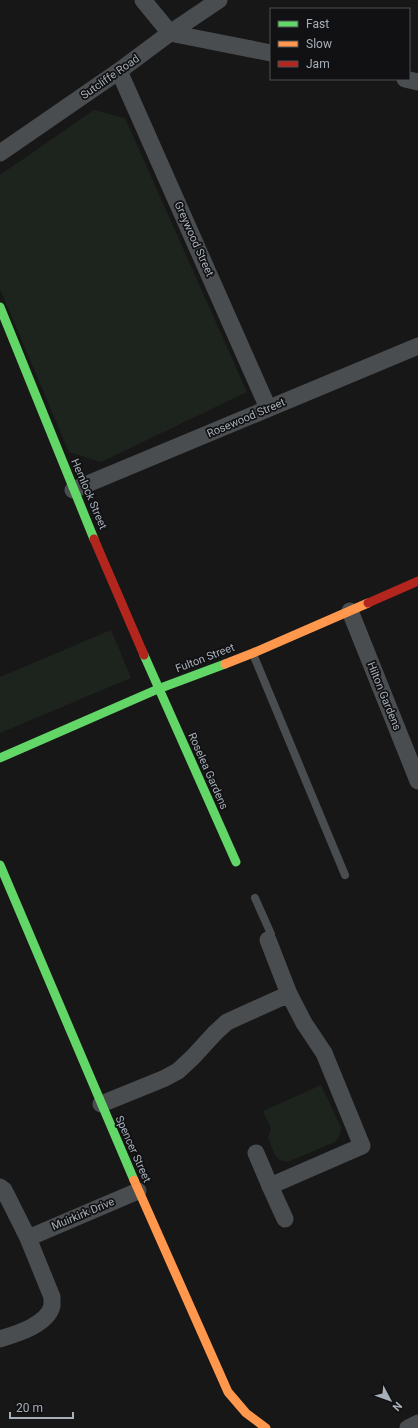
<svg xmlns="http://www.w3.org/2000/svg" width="418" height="1428" font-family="Roboto,sans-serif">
	<rect width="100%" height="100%" fill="#171717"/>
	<!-- green -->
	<g fill="#1c241d">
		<path d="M94,110L125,118L247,392L101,462L69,452L0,289V175Z"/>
		<path d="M111,630L131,678L0,733V677Z"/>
		<path d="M321,1085L341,1127C341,1133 339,1137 335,1142L290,1161C275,1165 272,1147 268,1137L271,1129L263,1111Z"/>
	</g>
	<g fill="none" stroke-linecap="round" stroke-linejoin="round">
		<!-- lane -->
		<g stroke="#4a4d50" stroke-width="8">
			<path d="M253,654L345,875"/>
			<path d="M255,898L271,934L268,940"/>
		</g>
		<!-- street -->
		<g stroke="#4a4d50" stroke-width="17">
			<path d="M143,0L170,33L271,53"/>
			<path d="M119,71L268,408"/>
			<path d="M405,79L418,82"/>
			<path d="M0,153L119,71L170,33L219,0"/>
			<path d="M73,490L418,346"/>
			<path d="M350,611L418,781"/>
			<path d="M268,940L289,994"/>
			<path d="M101,1104L165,1078L178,1071L193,1057L215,1033L227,1022L289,994L304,1023L324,1053L362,1146L270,1186L285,1219"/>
			<path d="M256,1153L270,1186"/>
			<path d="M0,1187L4,1190L28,1238L52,1297C52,1300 52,1304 52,1306C47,1325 16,1334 0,1339"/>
			<path d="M28,1238L138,1191"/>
			<path d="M408,1428L418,1423"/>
		</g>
		<!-- fast -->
		<g stroke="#63d668" stroke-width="9">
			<path d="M0,307L94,539"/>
			<path d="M144,655L236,862"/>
			<path d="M0,758L158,689L225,664"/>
			<path d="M0,865L134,1180"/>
		</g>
		<!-- slow -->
		<g stroke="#ff974d" stroke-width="9">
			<path d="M225,664L253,653L368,603"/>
			<path d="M134,1180L228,1392L246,1413L266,1428"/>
		</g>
		<!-- jam -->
		<g stroke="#b3261e" stroke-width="9">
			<path d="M94,539L144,655"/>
			<path d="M368,603L418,581"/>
		</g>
	</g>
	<g text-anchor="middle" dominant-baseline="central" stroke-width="3.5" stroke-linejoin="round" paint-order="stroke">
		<!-- street labels -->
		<g font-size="11" fill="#a7afb8" stroke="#111113">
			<text transform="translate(110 77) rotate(-35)">Sutcliffe Road</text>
			<text transform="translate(194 239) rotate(66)">Greywood Street</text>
			<text transform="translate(246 418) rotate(-23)">Rosewood Street</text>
			<text transform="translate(89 494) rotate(67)">Hemlock Street</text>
			<text transform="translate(205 658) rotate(-21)">Fulton Street</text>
			<text transform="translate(384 696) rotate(68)">Hilton Gardens</text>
			<text transform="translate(208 771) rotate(66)">Roselea Gardens</text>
			<text transform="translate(133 1149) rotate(66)">Spencer Street</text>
			<text transform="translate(83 1214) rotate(-23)">Muirkirk Drive</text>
		</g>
	</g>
	<!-- legend -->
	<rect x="270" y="8" width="140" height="72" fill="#111113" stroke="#4d5055"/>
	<rect x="278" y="21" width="20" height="6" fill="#63d668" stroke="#4d5055"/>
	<text x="306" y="28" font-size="12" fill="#a7afb8">Fast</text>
	<rect x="278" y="41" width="20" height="6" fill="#ff974d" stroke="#4d5055"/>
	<text x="306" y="48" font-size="12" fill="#a7afb8">Slow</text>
	<rect x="278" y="61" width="20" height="6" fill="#b3261e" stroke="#4d5055"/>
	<text x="306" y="68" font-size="12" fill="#a7afb8">Jam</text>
	<!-- north arrow -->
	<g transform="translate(390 1400) rotate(131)" stroke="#111113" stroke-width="3" paint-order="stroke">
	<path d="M0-3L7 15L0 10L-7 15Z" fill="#a7afb8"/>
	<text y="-6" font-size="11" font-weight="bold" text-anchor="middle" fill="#a7afb8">N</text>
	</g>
	<!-- scale -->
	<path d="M10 1412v6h63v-6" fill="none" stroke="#a7afb8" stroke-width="2"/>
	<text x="16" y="1412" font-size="12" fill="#a7afb8" stroke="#111113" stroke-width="3" paint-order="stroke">20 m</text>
</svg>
